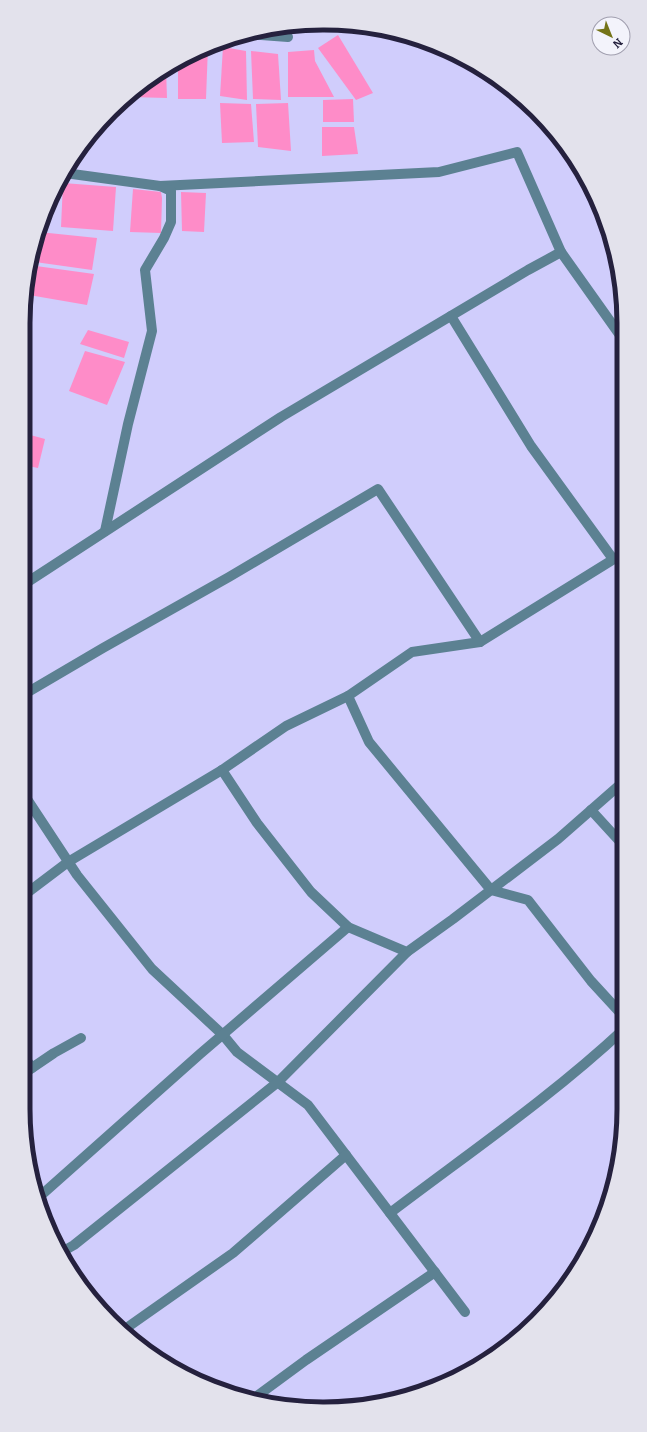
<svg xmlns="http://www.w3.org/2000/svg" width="647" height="1432" font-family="Bitter,serif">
	<rect width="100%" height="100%" fill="#d0cdfc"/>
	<!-- building -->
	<g fill="#fe8cc8">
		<path d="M338,35L373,93L356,100L318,48Z"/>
		<path d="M208,46L206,99H178V62Z"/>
		<path d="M223,47L246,51L247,100L220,96Z"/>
		<path d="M314,50L315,61L334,97H288V52Z"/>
		<path d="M251,51L278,54L281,100L253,99Z"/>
		<path d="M166,69L167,98L130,97L156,74Z"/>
		<path d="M353,99L354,122H323V100Z"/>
		<path d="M220,103L251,104L254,142L222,143Z"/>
		<path d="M288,103L291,151L258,147L256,104Z"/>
		<path d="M322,127H354L358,154L322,156Z"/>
		<path d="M63,183L116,187L113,231L61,227Z"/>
		<path d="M133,189L161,192L162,198L161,233L130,232Z"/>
		<path d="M181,192L206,193L204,232L182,231Z"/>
		<path d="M39,232L97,238L92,270L35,262Z"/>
		<path d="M36,266L94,274L87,305L29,295Z"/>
		<path d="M88,330L129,342L124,358L80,344Z"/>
		<path d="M85,351L125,362L107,405L69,391Z"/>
		<path d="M23,433L45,439L38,468L23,465Z"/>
	</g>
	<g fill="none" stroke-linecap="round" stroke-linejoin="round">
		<!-- minor -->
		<g stroke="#5c8192" stroke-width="10">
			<path d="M247,34L288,37"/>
			<path d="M65,173L160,186L439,172L517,152L561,252L622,338"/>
			<path d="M451,316L531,446L613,559"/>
			<path d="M105,531L128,424L152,331L145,270L164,238L171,222V191L160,186"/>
			<path d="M23,585L281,417L528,270L561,252"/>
			<path d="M23,695L103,648L229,577L378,489L480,642"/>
			<path d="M348,696L369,742L491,890L528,900L591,981L624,1017"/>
			<path d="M222,770L257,823L311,892L348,927L407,952L453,919L558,839L623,782"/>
			<path d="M23,793L77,875L152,969L223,1035L237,1052L308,1105L465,1312"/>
			<path d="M591,810L623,845"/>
			<path d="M23,896L68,862L222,770L286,726L348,696L412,652L480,642L622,554"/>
			<path d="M23,1055L32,1068"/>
			<path d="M23,1074L54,1053L81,1038"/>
			<path d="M38,1198L200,1054L348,927"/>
			<path d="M390,1213C469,1153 551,1097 624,1029"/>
			<path d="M60,1253L74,1245L278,1082L407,952"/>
			<path d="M125,1329L233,1253L346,1155"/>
			<path d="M253,1399L306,1360L435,1272"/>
		</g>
	</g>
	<!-- crop -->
	<path d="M0 0H647V1432H0ZM323 30H324A293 293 0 0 1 617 323V1109A293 293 0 0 1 324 1402H323A293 293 0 0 1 30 1109V323A293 293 0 0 1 323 30Z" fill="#e3e2ec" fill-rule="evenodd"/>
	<path fill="none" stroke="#25213e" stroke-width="5" d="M323 30H324A293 293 0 0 1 617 323V1109A293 293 0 0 1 324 1402H323A293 293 0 0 1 30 1109V323A293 293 0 0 1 323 30Z"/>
	<!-- north arrow -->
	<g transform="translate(611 36) rotate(137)"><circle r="19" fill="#f3f3fb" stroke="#a19faf"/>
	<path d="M0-3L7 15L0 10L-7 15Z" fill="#747317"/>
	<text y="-6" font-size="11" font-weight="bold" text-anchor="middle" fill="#25213e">N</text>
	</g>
</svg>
